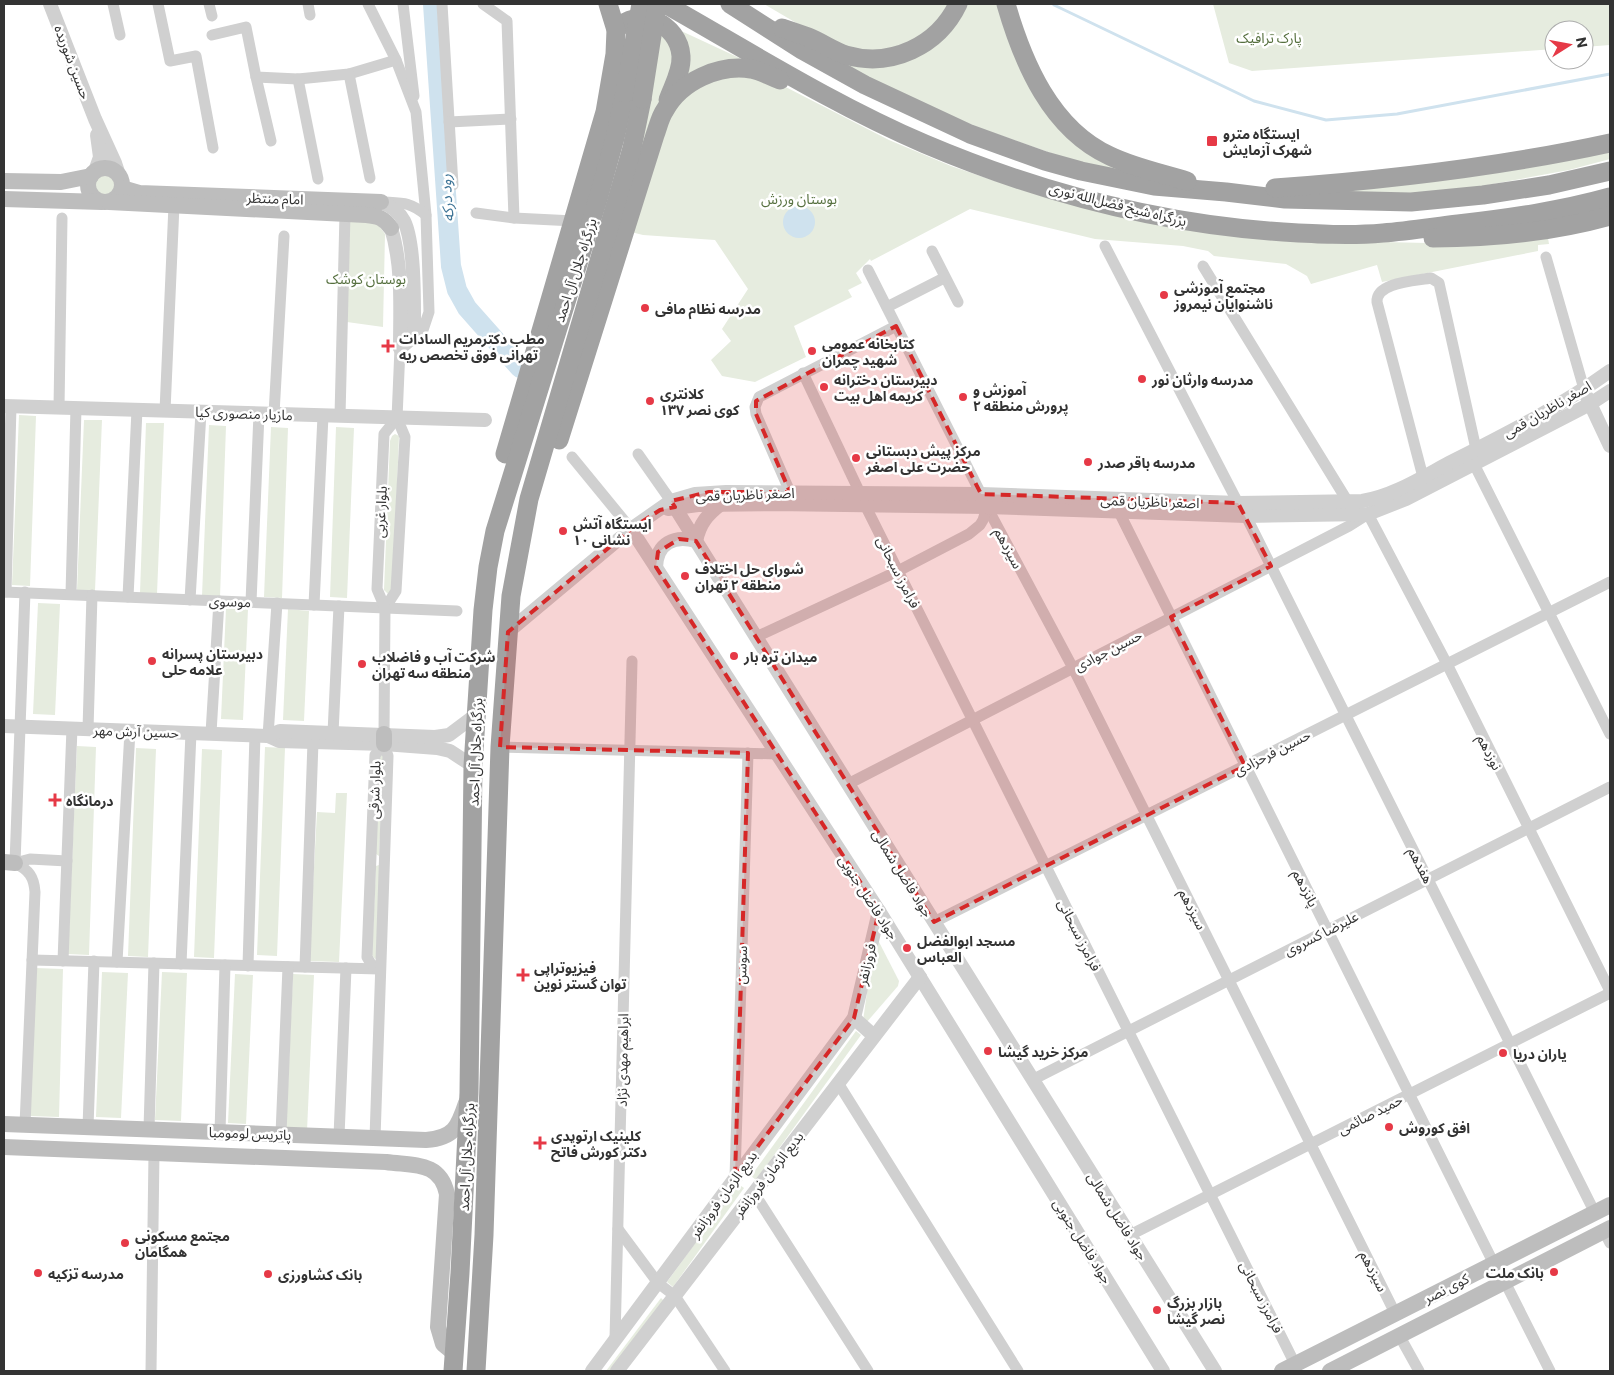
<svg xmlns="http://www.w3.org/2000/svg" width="1614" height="1375" font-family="Commissioner,'Noto Sans Arabic',sans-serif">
	<rect width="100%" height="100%" fill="#fff"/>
	<!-- green -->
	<g fill="#e6ecdf">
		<path d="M764,4H951L921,38L873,54L827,41Z"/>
		<path d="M963,4H1001L1047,109L1155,178L1068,159L982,129L919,103L839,62L885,64Z"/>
		<path d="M1213,4H1610V45L1584,47V30H1554V49L1252,71L1229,63Z"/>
		<path d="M663,28L679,54L577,355Z"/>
		<path d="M677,29L761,68L679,82Z"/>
		<path d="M716,75L770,79L889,140L951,166L998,182L1339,241L1471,244L1548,238L1549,244L1538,245V251L1382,282L1377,265L1311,284L1307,276L1286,264L1214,256L1208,251L1183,246L1095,239L970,209L871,261L870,259L856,273L862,283L848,290L852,297L794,326L806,357L755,382L722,376L711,360L731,341L722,329L748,289L715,240L643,235L631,232L676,101Z"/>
		<path d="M1610,149V159L1569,170L1438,194L1384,195L1337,191Z"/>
		<path d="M103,172L112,173L118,180L117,193L114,196L97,197C89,188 91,176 103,172Z"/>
		<path d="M349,221L377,223L385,234L383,327L347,322Z"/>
		<path d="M19,415L36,416L30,586L12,585Z"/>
		<path d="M84,420H102L95,591L77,590Z"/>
		<path d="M146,423H164L157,594L140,593Z"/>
		<path d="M209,425L226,426L220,597L202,596Z"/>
		<path d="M271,427L288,428L282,598L264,597Z"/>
		<path d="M336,427L354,428L347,598L330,597Z"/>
		<path d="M395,434L399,436L393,589L388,594L384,590L390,441L392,436Z"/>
		<path d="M38,603L60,604L55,715L33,714Z"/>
		<path d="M226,608L248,609L243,720L221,719Z"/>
		<path d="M288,609L309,611L304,721L283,720Z"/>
		<path d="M77,746L96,747L89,955L68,954Z"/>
		<path d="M265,747L285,748L277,956L257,955Z"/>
		<path d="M136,748L156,749L148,957L128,956Z"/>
		<path d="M202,749L222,750L214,958L194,957Z"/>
		<path d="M384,752L379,856L376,854L379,755Z"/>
		<path d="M336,793H347L339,962L309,961L317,812L335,813Z"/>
		<path d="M379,865L381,866L377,958L375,959L372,955L376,866Z"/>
		<path d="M874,942H879L899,981L898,986L866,1023L863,1021Z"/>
		<path d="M35,968L63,969L59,1117L30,1116Z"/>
		<path d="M102,972L128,973L121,1118L96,1117Z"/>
		<path d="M162,972L187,973L181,1121L155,1120Z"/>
		<path d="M235,974L253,975L246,1124L228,1123Z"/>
		<path d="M293,974L314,975L307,1131L286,1130Z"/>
		<path d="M856,1031L861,1035L756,1180L751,1176Z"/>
		<path d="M738,1184L744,1188L673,1287L667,1282Z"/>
		<path d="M661,1298L666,1303L615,1371H606Z"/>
	</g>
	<!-- water -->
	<circle fill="#cfe2ee" cx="799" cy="222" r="16"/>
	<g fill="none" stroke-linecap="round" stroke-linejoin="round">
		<!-- stream -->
		<path stroke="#cfe2ee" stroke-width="3" d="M1054,5L1254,101L1326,120L1397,114L1610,74"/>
		<!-- river -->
		<path stroke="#cfe2ee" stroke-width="20" d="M433,4L451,266L457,290L467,308L520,368"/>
		<!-- minor -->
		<g stroke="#d0d0d0" stroke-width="11">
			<path d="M113,4L120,35"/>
			<path d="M158,4L170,61L196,56L213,148"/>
			<path d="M209,4L212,16"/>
			<path d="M308,4L310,15"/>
			<path d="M368,4L396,60L416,112L426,215L429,312L423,330L412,338"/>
			<path d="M403,4L414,96"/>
			<path d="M442,4L453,185"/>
			<path d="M483,4L507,21L514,218"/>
			<path d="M212,35L246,27L256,77L298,79L349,74L396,60"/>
			<path d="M349,74L370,178"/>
			<path d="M256,77L271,141"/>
			<path d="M298,79L318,179"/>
			<path d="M449,122L511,119"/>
			<path d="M384,202C403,203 410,202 426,215"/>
			<path d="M476,213L514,218L574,221"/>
			<path d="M1105,246L1238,503"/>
			<path d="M932,251L958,302"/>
			<path d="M1546,257L1584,389"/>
			<path d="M1203,266L1348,502"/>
			<path d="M868,270L981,494"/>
			<path d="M887,307L944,278"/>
			<path d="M803,373L860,493"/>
			<path d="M59,408L62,218"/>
			<path d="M165,411L174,205"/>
			<path d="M274,414L284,236"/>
			<path d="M340,416L345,214"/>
			<path d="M638,454L671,501"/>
			<path d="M572,457L631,529"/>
			<path d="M1474,464L1610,734"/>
			<path d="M1423,477L1377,302C1376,282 1416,281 1431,278L1439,283L1476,449"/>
			<path d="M790,492L756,414L755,407L759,397L896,326"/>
			<path d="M865,505L1295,1364"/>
			<path d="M987,507L1073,668L1395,1313"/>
			<path d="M1119,512L1494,1264"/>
			<path d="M1246,516L1595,1213"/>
			<path d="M4,592L457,611"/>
			<path d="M6,592L11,406"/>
			<path d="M71,594L76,408"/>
			<path d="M128,597L137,410"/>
			<path d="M190,600L201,412"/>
			<path d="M251,602L259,414"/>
			<path d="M314,605L323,416"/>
			<path d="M385,608L396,591L405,437L397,418L400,348"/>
			<path d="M756,637L898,571L969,534L980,525L983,520L987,507"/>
			<path d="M88,729L92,595"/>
			<path d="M211,733L219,601"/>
			<path d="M333,733L339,606"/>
			<path d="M384,734L385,608L377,589L384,434L397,418"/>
			<path d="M268,736L277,603"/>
			<path d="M500,747L777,754"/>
			<path d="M848,784L1349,526L1368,514L1447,664L1610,991"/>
			<path d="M15,863C29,870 34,877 35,892L25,1125"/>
			<path d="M15,863L25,592"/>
			<path d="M15,863L30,859L67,861"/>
			<path d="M934,922L1610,582"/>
			<path d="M32,960L380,969"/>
			<path d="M63,961L72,728"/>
			<path d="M117,962L130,731"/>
			<path d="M181,964L191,733"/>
			<path d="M248,966L255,735"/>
			<path d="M305,967L313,742"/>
			<path d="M380,969L371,964L367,957L375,755L384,744"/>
			<path d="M1032,1080L1610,787"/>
			<path d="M838,1083L1018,1371"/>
			<path d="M88,1127L94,961"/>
			<path d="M149,1129L154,963"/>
			<path d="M220,1132L225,965"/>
			<path d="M281,1134L288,967"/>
			<path d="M339,1136L346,968"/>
			<path d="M375,1138L388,756L384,744"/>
			<path d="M735,1177L748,753"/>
			<path d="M754,1193L868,1371"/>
			<path d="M618,1229L658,1283L675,1296L725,1371"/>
			<path d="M1604,1231L1610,1243"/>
			<path d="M1130,1235L1610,993"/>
			<path d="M1505,1282L1550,1371"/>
			<path d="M1399,1335L1419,1371"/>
			<path d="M615,1339L632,661"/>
			<path d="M151,1371L154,1153"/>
		</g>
		<!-- tertiary -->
		<g stroke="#d0d0d0" stroke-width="14">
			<path d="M50,4L95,119L115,163L119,175"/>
			<path d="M95,171L100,157L97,135"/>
			<path d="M381,202C391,206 399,211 404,221C415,243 414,303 414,329L412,338L400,348"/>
			<path d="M391,228C403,266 400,309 400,348"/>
			<path d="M1587,397L1610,446"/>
			<path d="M4,406L485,420"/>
			<path d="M671,501L1215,1371"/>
			<path d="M668,509L698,505L774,504L987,507L1246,516L1368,514L1406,499L1590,404L1610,391"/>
			<path d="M631,529L879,911L1163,1371"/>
			<path d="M656,567C657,543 674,535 696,541C700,523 707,515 721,504"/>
			<path d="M508,632L631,529L671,501L695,494L726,492L981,494L1238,503L1362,501C1393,496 1421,478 1449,463C1504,435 1560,407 1610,371"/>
			<path d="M4,726L268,736L279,741L384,744L437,748L450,751L473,766"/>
			<path d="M268,736L280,731L435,737L449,735L477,714"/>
			<path d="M854,1018L874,1036"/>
			<path d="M592,1371L854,1018L879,911"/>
			<path d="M617,1371L920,977"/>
		</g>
		<!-- secondary -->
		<g stroke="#bdbdbd" stroke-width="16">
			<circle cx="105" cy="185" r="17"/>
			<path d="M4,181L61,182L91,176"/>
			<path d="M122,188L139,193L381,202"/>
			<path d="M4,199L102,202"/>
			<path d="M109,202L366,215C378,216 384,218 391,228"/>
			<path d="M384,744V734"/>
			<path d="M4,862L15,863"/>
			<path d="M4,1124L426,1140C454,1138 458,1127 466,1103"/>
			<path d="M4,1147L386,1162C414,1166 440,1161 447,1194L438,1327L443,1344L454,1353"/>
			<path d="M1282,1371L1610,1205"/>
			<path d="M1330,1371L1610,1228"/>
		</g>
		<!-- trunk -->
		<g stroke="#a2a2a2" stroke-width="19">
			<path d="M665,4C750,52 834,105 925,144C1038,192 1160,224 1283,232C1316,234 1350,236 1383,233C1408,231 1433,227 1458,224C1509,218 1560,211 1610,197"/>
			<path d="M730,4L802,50L865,85L970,134L1045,161L1081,171L1154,186L1226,192L1285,199L1411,202L1483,195L1549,185L1610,171"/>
			<path d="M1006,4C1023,63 1051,129 1110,156C1135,168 1161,173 1187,181"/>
			<path d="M782,28C791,31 800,34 808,37C821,42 833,51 846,55C891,68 938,46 958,4"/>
			<path d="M616,30C638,4 679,24 681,56C682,71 673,86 668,100"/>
			<path d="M1275,188C1388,180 1500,167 1610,143"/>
			<path d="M1433,238C1493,238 1552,232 1610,216"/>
			<path d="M559,440L655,135C658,127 660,117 665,110C681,81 719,64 751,69C761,71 770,76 780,80"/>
			<path d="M505,454L605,112L615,54L616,30L608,4"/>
			<path d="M453,1371L460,1273L469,1093L473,766L483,610L488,567L495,531L598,199L615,138L625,93"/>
			<path d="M476,1371L484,1235L500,747L511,596L529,499L619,193L632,148L642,99"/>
		</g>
		<!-- trunk-bridge -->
		<g stroke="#a2a2a2" stroke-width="19">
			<path d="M625,93L641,4"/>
			<path d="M642,99L657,4"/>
		</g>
	</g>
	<!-- marked area -->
	<path fill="#d62828" fill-opacity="0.2" stroke="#d62828" stroke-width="4" stroke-dasharray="10 6" stroke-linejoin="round" d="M896,326L981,494L1238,503L1271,566L1171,617L1245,766L934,922L696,541L679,539L658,552L656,567L879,911L854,1018L735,1177L748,753L500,747L508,632L631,529L660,510L675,507L671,501L709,492H790L756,414V401Z"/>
	<!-- markers -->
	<g fill="#e63946" stroke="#fff" stroke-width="2">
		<rect x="1206" y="135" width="12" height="12" rx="2.5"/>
		<circle cx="1164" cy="295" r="5"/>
		<circle cx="645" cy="308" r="5"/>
		<path d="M385.5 338.5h5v5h5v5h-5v5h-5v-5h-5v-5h5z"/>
		<circle cx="812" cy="351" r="5"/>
		<circle cx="1142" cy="379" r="5"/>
		<circle cx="824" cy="387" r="5"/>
		<circle cx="963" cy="397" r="5"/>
		<circle cx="650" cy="401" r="5"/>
		<circle cx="856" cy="458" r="5"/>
		<circle cx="1088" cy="462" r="5"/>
		<circle cx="563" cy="531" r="5"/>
		<circle cx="685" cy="576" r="5"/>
		<circle cx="734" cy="656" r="5"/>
		<circle cx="152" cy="661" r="5"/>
		<circle cx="362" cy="664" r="5"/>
		<path d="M52.5 792.5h5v5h5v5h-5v5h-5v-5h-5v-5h5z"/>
		<circle cx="907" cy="948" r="5"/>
		<path d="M520.5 967.5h5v5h5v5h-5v5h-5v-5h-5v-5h5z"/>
		<circle cx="988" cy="1051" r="5"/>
		<circle cx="1503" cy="1053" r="5"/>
		<circle cx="1389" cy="1127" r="5"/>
		<path d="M537.5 1135.5h5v5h5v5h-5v5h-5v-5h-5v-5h5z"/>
		<circle cx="125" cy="1243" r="5"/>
		<circle cx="1554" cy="1272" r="5"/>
		<circle cx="38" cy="1273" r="5"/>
		<circle cx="268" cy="1274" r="5"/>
		<circle cx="1157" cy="1310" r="5"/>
	</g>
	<g text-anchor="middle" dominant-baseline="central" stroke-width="5" stroke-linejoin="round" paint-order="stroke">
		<!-- park labels -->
		<g font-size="14" fill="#56703f" stroke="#fff">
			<text x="1269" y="37">پارک ترافیک</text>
			<text x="799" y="198">بوستان ورزش</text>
			<text x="366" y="278">بوستان کوشک</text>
		</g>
		<!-- street labels -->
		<g font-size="14" fill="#333" stroke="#fff">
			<text transform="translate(73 62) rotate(69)">حسین شوریده</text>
			<text transform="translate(275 198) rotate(2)">امام منتظر</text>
			<text transform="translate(1118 204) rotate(14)">بزرگراه شیخ فضل‌الله نوری</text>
			<text transform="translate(575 270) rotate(-72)">بزرگراه جلال آل احمد</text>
			<text transform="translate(1547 409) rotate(-30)">اصغر ناظریان قمی</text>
			<text transform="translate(244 413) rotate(2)">مازیار منصوری کیا</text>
			<text transform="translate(745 494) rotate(-2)">اصغر ناظریان قمی</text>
			<text transform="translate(1150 501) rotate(2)">اصغر ناظریان قمی</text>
			<text transform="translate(380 512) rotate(-87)">بلوار غربی</text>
			<text transform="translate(1009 548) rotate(62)">سیزدهم</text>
			<text transform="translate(899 572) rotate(63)">فرامرز سبحانی</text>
			<text transform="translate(230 601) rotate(2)">موسوی</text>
			<text transform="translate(1108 650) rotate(-27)">حسین جوادی</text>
			<text transform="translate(136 731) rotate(2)">حسین آرش مهر</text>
			<text transform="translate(475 752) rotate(-88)">بزرگراه جلال آل احمد</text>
			<text transform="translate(1272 752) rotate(-27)">حسین فرحزادی</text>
			<text transform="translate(1490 752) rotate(63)">نوزدهم</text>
			<text transform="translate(374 790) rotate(-88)">بلوار شرقی</text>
			<text transform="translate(1421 865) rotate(63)">هفدهم</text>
			<text transform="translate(903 873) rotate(58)">جواد فاضل شمالی</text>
			<text transform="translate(1306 888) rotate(63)">پانزدهم</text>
			<text transform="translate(869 897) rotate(57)">جواد فاضل جنوبی</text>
			<text transform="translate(1193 909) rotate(63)">سیزدهم</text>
			<text transform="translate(1321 933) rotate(-27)">علیرضا کسروی</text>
			<text transform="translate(1080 935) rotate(63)">فرامرز سبحانی</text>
			<text transform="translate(866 964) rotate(-77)">فروزانفر</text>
			<text transform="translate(741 965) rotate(-88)">سوسن</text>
			<text transform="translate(622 1060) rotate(-89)">ابراهیم مهدی نژاد</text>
			<text transform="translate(1370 1114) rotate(-27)">حمید صائمی</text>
			<text transform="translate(250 1133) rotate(2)">پاتریس لومومبا</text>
			<text transform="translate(466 1157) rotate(-87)">بزرگراه جلال آل احمد</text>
			<text transform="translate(768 1174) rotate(-52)">بدیع‌ الزمان فروزانفر</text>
			<text transform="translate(723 1194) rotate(-54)">بدیع الزمان فروزانفر</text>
			<text transform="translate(1118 1216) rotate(58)">جواد فاضل شمالی</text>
			<text transform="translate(1083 1241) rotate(58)">جواد فاضل جنوبی</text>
			<text transform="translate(1374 1271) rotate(63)">سیزدهم</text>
			<text transform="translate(1446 1288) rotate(-27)">کوی نصر</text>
			<text transform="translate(1262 1297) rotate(63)">فرامرز سبحانی</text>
		</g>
		<!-- poi labels -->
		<g font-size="14" font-weight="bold" fill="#333" stroke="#fff" text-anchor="start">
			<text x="1223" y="133">ایستگاه مترو<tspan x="1223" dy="16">شهرک آزمایش</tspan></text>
			<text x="1174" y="287">مجتمع آموزشی<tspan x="1174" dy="16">ناشنوایان نیمروز</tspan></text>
			<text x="655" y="308">مدرسه نظام مافی</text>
			<text x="399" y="338">مطب دكترمريم السادات<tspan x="399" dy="16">تهرانی فوق تخصص ریه</tspan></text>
			<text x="822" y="343">کتابخانه عمومی<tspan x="822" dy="16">شهید چمران</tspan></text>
			<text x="834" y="379">دبیرستان دخترانه<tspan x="834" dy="16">کریمه اهل بیت</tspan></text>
			<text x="1152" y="379">مدرسه وارثان نور</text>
			<text x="973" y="389">آموزش و<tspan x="973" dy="16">پرورش منطقه ۲</tspan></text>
			<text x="660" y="393">کلانتری<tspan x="660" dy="16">۱۳۷ کوی نصر</tspan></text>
			<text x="866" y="450">مرکز پیش دبستانی<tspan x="866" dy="16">حضرت علی اصغر</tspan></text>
			<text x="1098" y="462">مدرسه باقر صدر</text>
			<text x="573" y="523">ایستگاه آتش<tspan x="573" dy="16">نشانی ۱۰</tspan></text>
			<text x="695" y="568">شورای حل اختلاف<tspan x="695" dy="16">منطقه ۲ تهران</tspan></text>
			<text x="162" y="653">دبیرستان پسرانه<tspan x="162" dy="16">علامه حلی</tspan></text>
			<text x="372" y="656">شرکت آب و فاضلاب<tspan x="372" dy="16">منطقه سه تهران</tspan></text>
			<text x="744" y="656">میدان تره بار</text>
			<text x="66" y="800">درمانگاه</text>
			<text x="917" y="940">مسجد ابوالفضل<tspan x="917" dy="16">العباس</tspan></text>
			<text x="534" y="967">فیزیوتراپی<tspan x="534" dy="16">توان گستر نوین</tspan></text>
			<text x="998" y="1051">مرکز خرید گیشا</text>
			<text x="1513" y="1053">یاران دریا</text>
			<text x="1399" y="1127">افق کوروش</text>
			<text x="551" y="1135">کلینیک ارتوپدی<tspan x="551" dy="16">دکتر کورش فاتح</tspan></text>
			<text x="135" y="1235">مجتمع مسکونی<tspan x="135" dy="16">همگامان</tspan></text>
			<text x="1544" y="1272" text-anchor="end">بانک ملت</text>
			<text x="48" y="1273">مدرسه تزکیه</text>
			<text x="278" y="1274">بانک کشاورزی</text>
			<text x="1167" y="1302">بازار بزرگ<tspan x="1167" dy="16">نصر گیشا</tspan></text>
		</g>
		<!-- water labels -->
		<g font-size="15" font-style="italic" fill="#3f7597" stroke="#fff">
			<text transform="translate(446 198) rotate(-94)">رود درکه</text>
		</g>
	</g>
	<!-- border -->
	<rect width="1614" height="1375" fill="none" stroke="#333333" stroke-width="10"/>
	<!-- north arrow -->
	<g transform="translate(1569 45) rotate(79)"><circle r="24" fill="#ffffff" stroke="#adadad"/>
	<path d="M0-4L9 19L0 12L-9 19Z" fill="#e63946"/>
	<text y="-8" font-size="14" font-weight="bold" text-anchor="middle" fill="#333333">N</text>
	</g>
</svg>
